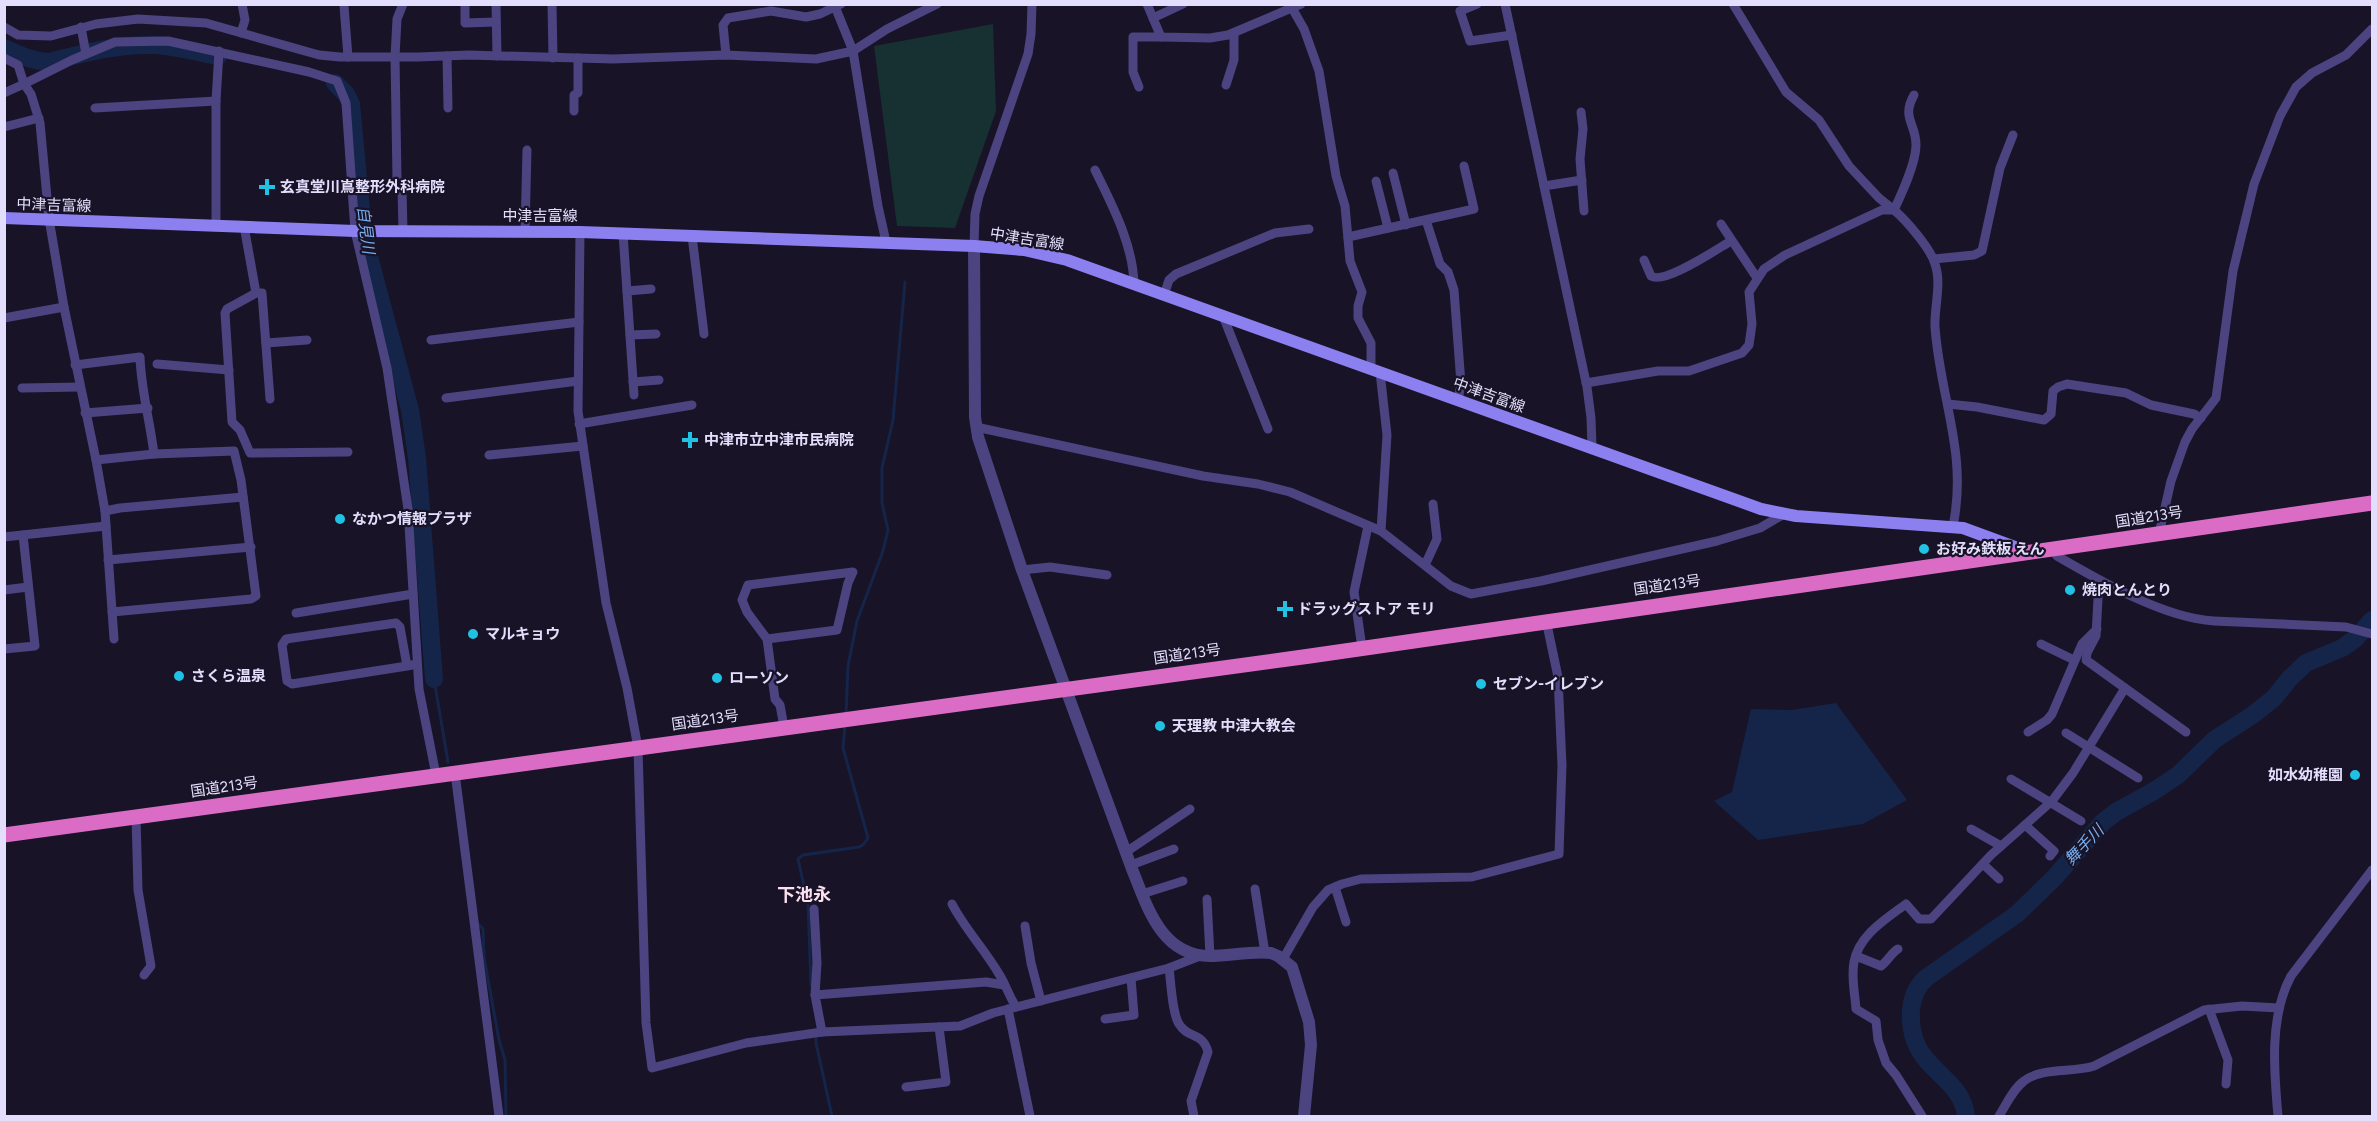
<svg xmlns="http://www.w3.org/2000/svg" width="2377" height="1121" font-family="Figtree,'Noto Sans JP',sans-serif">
	<rect width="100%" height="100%" fill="#181327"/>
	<!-- green -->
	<path fill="#173031" d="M993,24L996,111L955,228L897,226L874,46Z"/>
	<!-- water -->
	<path fill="#152549" d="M1836,703L1907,800L1863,824L1758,840L1714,801L1732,792L1751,709L1792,710Z"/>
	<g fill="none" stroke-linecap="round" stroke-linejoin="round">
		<!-- stream -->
		<g stroke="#152549" stroke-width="3">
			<path d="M434,679L448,762"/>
			<path d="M846,715L848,666L857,621L883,551L888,530L882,503V468L893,420L905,282"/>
			<path d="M477,923L483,929L484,957L499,1040L505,1060L506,1116"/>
			<path d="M811,985L808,904L798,859L803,855L859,847L863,845L868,838L843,748L845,725"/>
			<path d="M816,1036V1043L832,1116"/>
		</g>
		<!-- river -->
		<g stroke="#152549" stroke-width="18">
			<path d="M4,48C19,55 32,61 49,62C84,53 118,44 154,45C175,46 197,52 218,56"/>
			<path d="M335,83L346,94L351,104L362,221L368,253L410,410L417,458L434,679"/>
			<path d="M1966,1116C1961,1072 1907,1071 1911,1010C1912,997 1916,987 1926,978L2017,914L2055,877L2103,822L2116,812L2154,791L2178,775L2214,740L2254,714L2274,698L2290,678L2306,663L2342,648L2355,639L2372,620"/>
		</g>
		<!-- minor -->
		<g stroke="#4b4481" stroke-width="9">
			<path d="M403,4L397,19L395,57L397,180L402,189L403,231"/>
			<path d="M465,4V23L496,22"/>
			<path d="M496,4L497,56"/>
			<path d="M552,4L553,58"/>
			<path d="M834,4L853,51L887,29L937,4"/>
			<path d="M1147,4L1161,37L1210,38L1228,35L1301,4"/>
			<path d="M1477,4L1460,11L1470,41L1512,35"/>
			<path d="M1505,4L1587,387L1591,418L1592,447"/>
			<path d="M1733,4L1786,92L1819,120L1849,166L1879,198L1894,210C1902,193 1916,163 1916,145C1916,123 1901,118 1914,95"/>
			<path d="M344,6L348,57"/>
			<path d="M1292,8L1304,29L1319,71L1336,176L1345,206L1350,261L1362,292L1358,306V318L1371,343V369"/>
			<path d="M1153,18L1183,4"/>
			<path d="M4,27L18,35L51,36L96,24L138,19L206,23L319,55L340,57H418L469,55L613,59L726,55L816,59L853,51L878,206L886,242"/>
			<path d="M81,27L86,54"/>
			<path d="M241,33L245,20L242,4"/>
			<path d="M726,55L723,25L728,18L771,11L806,17L820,14L841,4"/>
			<path d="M447,56L448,108"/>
			<path d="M4,58L18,65L24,84L72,60L115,42L168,41L309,72L337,81L346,103L355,231L387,368L408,509L419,689L436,775"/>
			<path d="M1226,85L1234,60V33"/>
			<path d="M1139,87L1133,72V37H1161"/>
			<path d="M4,93L24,84L31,94L40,123L49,219L64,307L96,460L105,511L114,639"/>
			<path d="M95,108L216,101"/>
			<path d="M574,111V95L578,93V58"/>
			<path d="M1581,112L1583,129L1580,159L1584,211"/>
			<path d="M4,127L39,118"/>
			<path d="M1095,170C1112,205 1133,244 1134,284"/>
			<path d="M1393,173L1406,225"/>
			<path d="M1376,181L1388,228"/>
			<path d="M1544,186L1582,180"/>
			<path d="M1426,220L1440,264L1448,272L1454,290L1461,384L1458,400"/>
			<path d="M1721,224L1757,278"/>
			<path d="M216,225V101L219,51"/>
			<path d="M244,226L256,293L227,309L225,313L232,422L240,430L250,453L348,452"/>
			<path d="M525,231L527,150"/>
			<path d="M580,232L578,411L606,603L627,688L638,748L646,1023L652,1068L746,1043L822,1032L960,1026L993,1013L1169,968L1200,956"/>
			<path d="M623,233L634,395"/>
			<path d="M692,236L704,334"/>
			<path d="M1348,237L1474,209L1464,166"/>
			<path d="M974,246L975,214L979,196L1028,54L1031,34L1032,4"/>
			<path d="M1934,259L1974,255L1982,251L2000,168L2013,135"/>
			<path d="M1644,260L1651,276C1664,285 1717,249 1731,241"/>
			<path d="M627,291L651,289"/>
			<path d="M256,293H262L270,399"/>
			<path d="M1164,295L1169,280L1176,274L1275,233L1309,229"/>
			<path d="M1223,316L1268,429"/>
			<path d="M4,318L64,307"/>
			<path d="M630,335L656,334"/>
			<path d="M431,340L579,322"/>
			<path d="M266,343L307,340"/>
			<path d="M157,364L229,370"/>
			<path d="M75,365L140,357C141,390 150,421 154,454"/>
			<path d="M1380,372L1387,435L1381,531"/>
			<path d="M633,382L659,380"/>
			<path d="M1586,383L1658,371H1689L1742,353L1749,345L1752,324L1749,292L1764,269L1785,255L1882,210H1894C1906,220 1931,249 1935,264C1942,284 1934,307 1935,327C1940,398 1968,453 1953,526"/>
			<path d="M22,388L80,387"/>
			<path d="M446,398L578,381"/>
			<path d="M1948,404L1977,407L2044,420L2051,414L2053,391L2058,387L2067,384L2126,393L2151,405L2194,414L2201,418"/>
			<path d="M85,413L148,408"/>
			<path d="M579,424L692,405"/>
			<path d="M976,427L1203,476L1258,484L1290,492L1381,531L1451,586L1471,594L1541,581L1717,541L1760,528L1784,514"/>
			<path d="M489,455L583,446"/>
			<path d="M96,460L154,454L234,451L241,480L256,596L251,599L112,612"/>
			<path d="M105,511L120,508L243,497"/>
			<path d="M2159,534L2171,481L2185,442L2192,429L2216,398L2233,271L2254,184L2280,116L2296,87L2312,73L2346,55L2372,29"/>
			<path d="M4,537L106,526"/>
			<path d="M2053,550L2057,556C2100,581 2164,618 2214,621L2346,627L2372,634"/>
			<path d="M108,560L251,547"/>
			<path d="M1425,565L1437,539L1433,504"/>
			<path d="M1022,570L1050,567L1107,575"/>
			<path d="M2099,580L2096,636L2087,653L2086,660L2186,732"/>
			<path d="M4,590L28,587"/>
			<path d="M296,613L413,594"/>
			<path d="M767,639L837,630L848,583L853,572L748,585L742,600L747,612L767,639L775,699L780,705L784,727"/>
			<path d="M2041,644L2074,660"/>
			<path d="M1362,648L1354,592L1368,526"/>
			<path d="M4,649L35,646L23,535"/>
			<path d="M407,666L400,627L396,623L286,639L282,645L287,681L292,684L407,666L417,664"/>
			<path d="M2028,732L2047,720L2052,714L2082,644L2097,629"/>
			<path d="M2066,733L2138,778"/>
			<path d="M455,773L499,1116"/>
			<path d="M2011,779L2081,821"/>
			<path d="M136,817L138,890L151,966L144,975"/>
			<path d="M2025,825L2054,851L2050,856"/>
			<path d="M1971,829L2001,846"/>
			<path d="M1126,852L1190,809"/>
			<path d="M1983,864L1999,879"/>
			<path d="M1131,865L1174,849"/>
			<path d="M1335,887L1346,922"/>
			<path d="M1255,889L1265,953"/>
			<path d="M1142,894L1183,881"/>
			<path d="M1207,899L1210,956"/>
			<path d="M952,904C965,929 985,950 999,974C1006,985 1009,996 1016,1007"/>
			<path d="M814,909L817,963L815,995"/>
			<path d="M1025,926L1031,963L1041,1001"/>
			<path d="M1856,956L1881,966C1888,961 1891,953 1898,949"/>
			<path d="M1283,959L1313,907L1328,890L1342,884L1361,879L1472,877L1559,854L1562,765L1558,677L1546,620"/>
			<path d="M1169,968C1171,982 1172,1013 1179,1024C1188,1039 1203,1032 1208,1052L1191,1101L1194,1116"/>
			<path d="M1008,1009L1030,1116"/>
			<path d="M2209,1009L2228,1060L2226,1084"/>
			<path d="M1105,1019L1134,1015L1131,978"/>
			<path d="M822,1032L815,995L986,982L1004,985"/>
			<path d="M906,1087L946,1082L939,1027"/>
			<path d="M1922,1116L1896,1075L1886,1063L1878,1040L1876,1021L1856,1009C1855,994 1851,977 1854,962C1859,935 1886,919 1906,904L1919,919H1931L1991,855L2052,801L2073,773L2125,688"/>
			<path d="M1999,1116C2006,1105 2013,1089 2024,1081C2042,1067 2073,1073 2094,1066L2204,1010L2242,1006L2279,1008"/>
			<path d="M2278,1116C2274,1071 2269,1017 2291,976L2372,870"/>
		</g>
		<!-- tertiary -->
		<path stroke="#4b4481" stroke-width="12" d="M974,246L975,417L978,437L1022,570L1132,869C1147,906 1161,956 1210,956C1230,956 1250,951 1271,953L1278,956L1292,967L1309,1022L1311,1045L1304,1116"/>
		<!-- secondary -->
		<path stroke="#8c80f0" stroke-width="12" d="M4,218L355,231L580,232L974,246L1024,250L1067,260L1761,509L1796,516L1963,528L2031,553"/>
		<!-- trunk -->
		<path stroke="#db6cc6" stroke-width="15" d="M4,835L1310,656L2372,503"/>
	</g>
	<!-- markers -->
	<g fill="#21c1e4" stroke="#181327" stroke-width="2">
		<path d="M264 178h6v6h6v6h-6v6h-6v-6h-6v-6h6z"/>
		<path d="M687 431h6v6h6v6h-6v6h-6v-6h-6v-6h6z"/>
		<circle cx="340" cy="519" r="6"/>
		<circle cx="1924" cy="549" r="6"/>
		<circle cx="2070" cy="590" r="6"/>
		<path d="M1282 600h6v6h6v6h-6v6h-6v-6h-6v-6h6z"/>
		<circle cx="473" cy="634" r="6"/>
		<circle cx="179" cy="676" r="6"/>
		<circle cx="717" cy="678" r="6"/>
		<circle cx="1481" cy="684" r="6"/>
		<circle cx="1160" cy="726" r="6"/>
		<circle cx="2355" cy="775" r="6"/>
	</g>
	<g text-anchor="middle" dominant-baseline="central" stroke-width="4.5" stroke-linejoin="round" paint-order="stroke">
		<!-- poi labels -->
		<g font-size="15" font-weight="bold" fill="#e3defb" stroke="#181327" text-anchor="start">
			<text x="280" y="187">玄真堂川嶌整形外科病院</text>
			<text x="704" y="440">中津市立中津市民病院</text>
			<text x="352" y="519">なかつ情報プラザ</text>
			<text x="1936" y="549">お好み鉄板 えん</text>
			<text x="2082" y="590">焼肉とんとり</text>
			<text x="1297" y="609">ドラッグストア モリ</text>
			<text x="485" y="634">マルキョウ</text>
			<text x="191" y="676">さくら温泉</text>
			<text x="729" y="678">ローソン</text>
			<text x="1493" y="684">セブン-イレブン</text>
			<text x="1172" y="726">天理教 中津大教会</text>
			<text x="2343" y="775" text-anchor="end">如水幼稚園</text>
		</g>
		<!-- street labels -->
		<g font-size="15" fill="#e3defb" stroke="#181327">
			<text transform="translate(54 205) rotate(2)">中津吉富線</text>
			<text x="540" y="216">中津吉富線</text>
			<text transform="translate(1027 239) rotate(9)">中津吉富線</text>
			<text transform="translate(1489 395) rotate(20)">中津吉富線</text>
			<text transform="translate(2149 517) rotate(-9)">国道213号</text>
			<text transform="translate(1667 585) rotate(-8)">国道213号</text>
			<text transform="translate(1187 654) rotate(-8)">国道213号</text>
			<text transform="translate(705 720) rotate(-8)">国道213号</text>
			<text transform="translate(224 787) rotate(-8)">国道213号</text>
		</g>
		<!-- water labels -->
		<g font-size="16" font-style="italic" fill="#78aeef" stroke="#181327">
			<text transform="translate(366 230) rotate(83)">自見川</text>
			<text transform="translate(2084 845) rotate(-46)">舞手川</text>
		</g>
		<!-- quarter labels -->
		<g font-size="18" font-weight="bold" fill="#fbe0ef" stroke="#181327">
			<text x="804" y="895">下池永</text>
		</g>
	</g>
	<!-- border -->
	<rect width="2377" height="1121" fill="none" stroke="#e3defb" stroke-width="12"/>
</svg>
